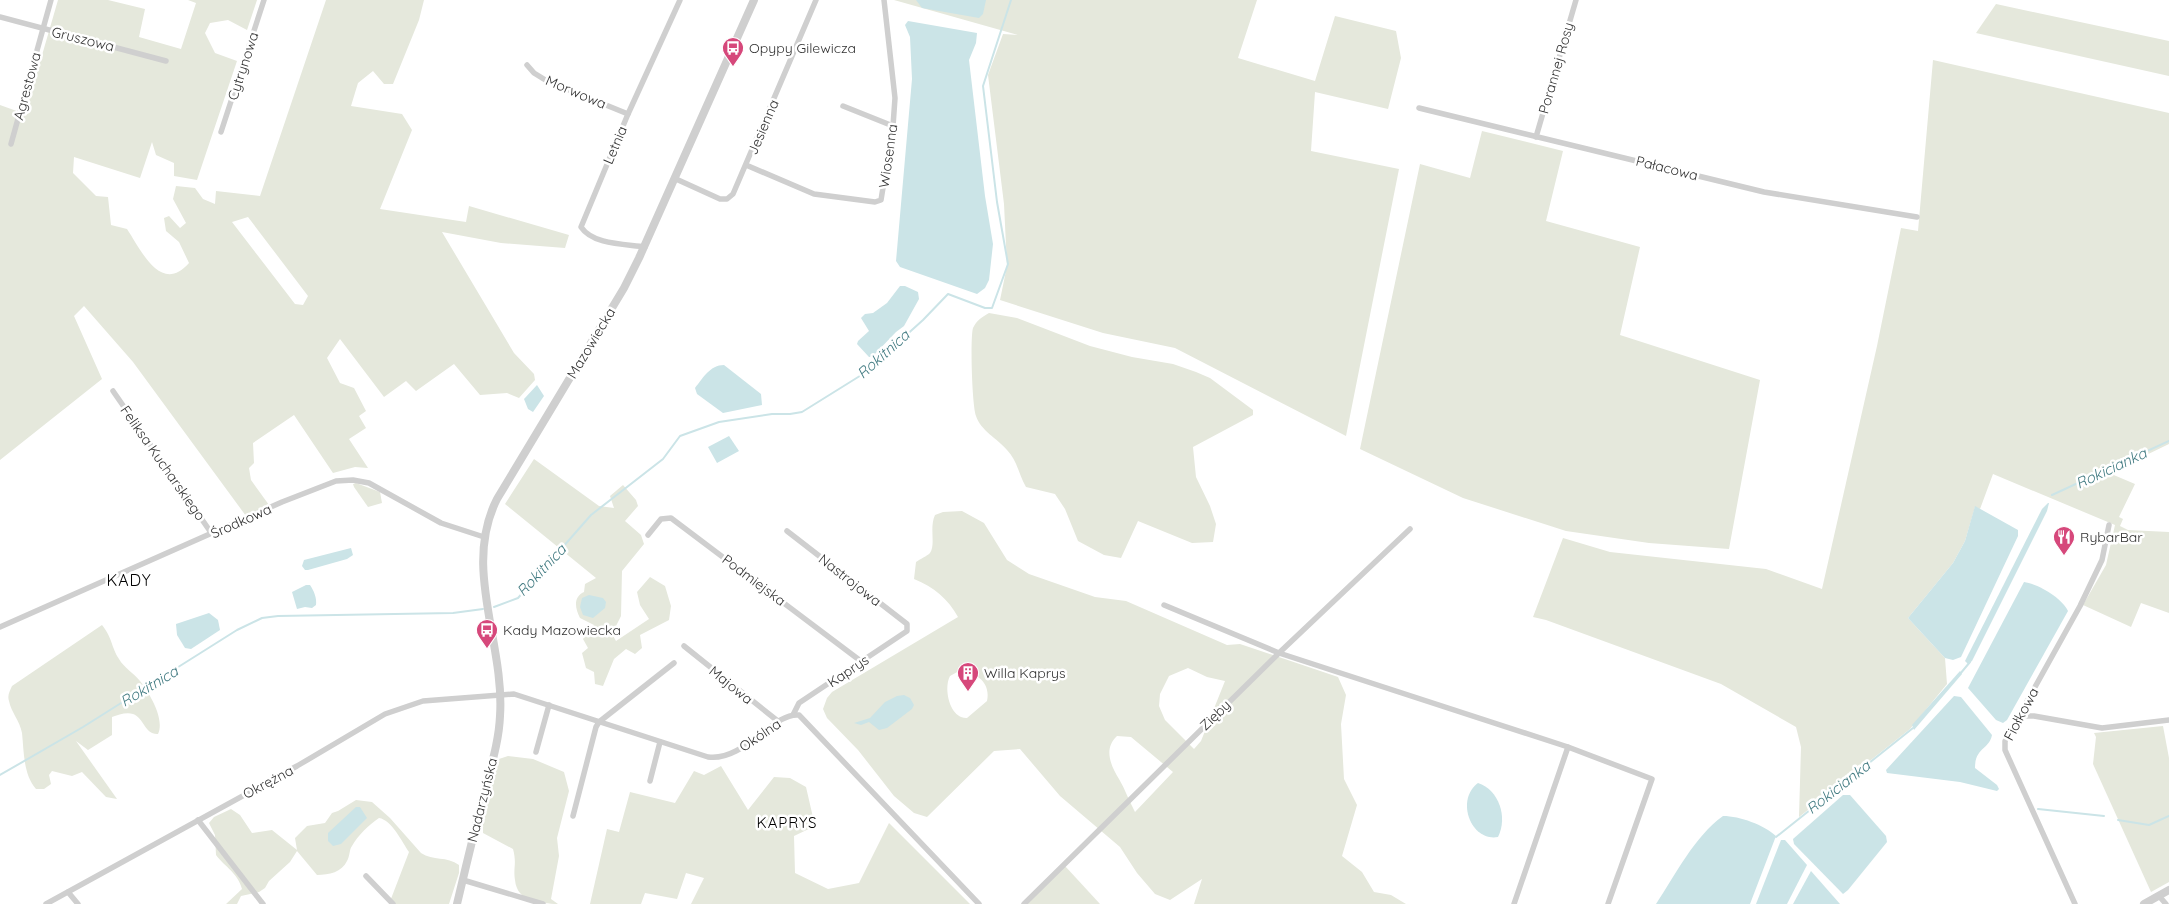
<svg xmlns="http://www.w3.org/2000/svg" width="2169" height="904" font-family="Quicksand,sans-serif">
	<rect width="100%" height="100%" fill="#fff"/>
	<!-- green -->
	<g fill="#e5e8dc" fill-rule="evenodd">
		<path d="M58,0H108L145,9L139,37L181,49L196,3L188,0H257L247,30L228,20L210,23L205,33L215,53L237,61L197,180L174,176V163L156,155L152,142L140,178L74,157L73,173L96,196L108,197L111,225L127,229C141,250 161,295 189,263L179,242L166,231L164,218L169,216L180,228L186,223L173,199L176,186L195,188L203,199L215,204L216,191L260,196L326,0H424L419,20L393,84H384L373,71L358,83L351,106L402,114L412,130L380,209L466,222L469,206L569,235L565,248L501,243L442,232L514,353L534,374L535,380L519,398L507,393L480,395L454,364L416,391L406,381L384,397L340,339L327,358L340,383L354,388L366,411L359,416L366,428L349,439L368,468L355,467L333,473L294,415L253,443L254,463L249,468L251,480L269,505L246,516L133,362L84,306L74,316L102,379L0,460V105L25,114ZM248,217L308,296L303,305L295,304L232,222Z"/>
		<path d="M894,0H1257L1238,58L1315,81L1335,16L1396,31L1401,58L1388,109L1315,92L1311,151L1399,169L1346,436L1175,348L1103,333L1000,300L1007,266L1004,204L988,75L1003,34L1018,35Z"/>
		<path d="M1996,4L2169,41V76L1976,33Z"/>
		<path d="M1933,60L2169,113V444L2109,473L2135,484L2119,517L2123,519L2120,526L2128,530L2169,532V613L2141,603L2131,627L2083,605L2106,565L2115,525L1993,474L1980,509L1975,507L1965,541L1953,563L1908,618L1945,658L1947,684L1910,729L1799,817L1801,747L1796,727L1721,684L1546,620L1533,617L1563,538L1610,552L1766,569L1822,589L1877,346L1901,228L1918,231Z"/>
		<path d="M1482,131L1563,151L1546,221L1640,247L1620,335L1760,380L1729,549L1649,543L1566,531L1463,498L1360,449L1420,164L1470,178Z"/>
		<path d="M989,313L1017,318L1090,346L1132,357L1173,364L1196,372L1210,378L1253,410V415L1193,447L1196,477L1210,506L1216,524L1213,542L1192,543L1138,521L1121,558L1104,555L1078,541L1065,509L1055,494L1026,487C1019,475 1017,460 1007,450C997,438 981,431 976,416C972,405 970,338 973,328C977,320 982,317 989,313Z"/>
		<path d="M534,459L599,506L614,508L610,496L623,485L636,500L638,506L625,521L641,535L644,544L622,571L621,616L612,634L616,641L649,619L640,605L637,592L650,577L665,586L671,606L669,620L640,635L642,648L635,654L626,649L614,659L603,686L595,684L594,672L586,668L582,653L588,648L583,639L594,625L580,618C575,608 573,597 584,592L585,584L596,578L505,504Z"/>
		<path d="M356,483L380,492L382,503L368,507L354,487L353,484Z"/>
		<path d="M962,511L984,523L1007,560L1029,574L1095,597L1126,601L1227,645L1240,644L1338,677L1346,695L1341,724L1344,779L1357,805L1342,856L1362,872L1374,892L1391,895L1406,904H1194L1202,879L1170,900L1155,894L1137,873L1120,847L1060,796L1020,749L994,751L927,817L914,813L894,796L858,750L827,718L823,709L827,698L832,692L958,617C948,599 934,587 914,579L916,562C920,559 927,556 930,553C936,544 929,528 935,515L943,512ZM1188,668L1207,677L1225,681L1201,741L1194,749L1165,720L1159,706L1160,694L1169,676ZM959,671C976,672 991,682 987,701L967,718C950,719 943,689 950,676ZM1117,736L1131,737L1173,772L1135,812C1129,801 1125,789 1119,779C1111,766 1103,749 1117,736Z"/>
		<path d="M102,625C113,639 111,647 119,659C124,668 134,673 140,681C150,694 165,719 158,734C145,735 144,718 133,714C126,712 118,715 112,717V735L88,750L76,741L117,799L106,797L82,772L72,776L52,771L49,775L51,784L44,789H36C23,774 24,751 22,733C20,721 11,712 9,701C7,695 10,691 12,686Z"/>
		<path d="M2163,726L2169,758V882L2151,892L2093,764L2096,737L2094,733Z"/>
		<path d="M508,756L533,759L564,772L569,791L557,838L559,856L551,899L558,904C540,904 517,902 515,880C513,867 517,864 513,849L483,833V814L499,759Z"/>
		<path d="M721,766L748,810L774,777L790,778L806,787L815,826L794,836L795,873L828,889L859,883L889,823L970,904H691L704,878L686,873L677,899L645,893L641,904H590L607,829L619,832L630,792L675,803L694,771L704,775Z"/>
		<path d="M356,800L372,802L390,818L421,853C433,861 447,856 459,865V873L449,904H389L409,852C402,842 392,820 379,818C369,825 358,835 352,846C349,850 350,856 347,861C342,872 329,875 317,875L297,851L290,862L269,881L265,888L259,892L241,896L237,904H226L242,889C238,873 225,867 216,855L215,835L209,823L214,817L231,809L240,815L252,833L272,830L297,850L295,838L307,826L325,823L332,813L338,811Z"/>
		<path d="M1065,866L1100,904H1026Z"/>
	</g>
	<!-- water -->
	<g fill="#cbe4e7">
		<path d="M916,0H986L983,14L979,18L922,8Z"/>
		<path d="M908,21L977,33L976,43L969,60L985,196L993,244L989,280L985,288L977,294L900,267L896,261L912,79L910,37L905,25Z"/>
		<path d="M900,286H905L918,292L919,299L904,326L896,332L872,357H869L857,344L858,341L869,331L861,318L865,314L873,313L887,303Z"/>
		<path d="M724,365L761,394L762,405L723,413L697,394L695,388C703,378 710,365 724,365Z"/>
		<path d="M537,385L544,396L533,412L528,409L524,399Z"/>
		<path d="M729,436L739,451L717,463L708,447Z"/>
		<path d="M2048,503H2049L2047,511L1972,661L1968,664L1965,661L1967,657L2042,509Z"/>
		<path d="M1975,506L2018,530V536L1961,657L1953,660L1945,658L1908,618L1953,563L1965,541Z"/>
		<path d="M351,548L353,555L347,559L308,570H305L302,566L304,560Z"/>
		<path d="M2024,582C2038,584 2062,598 2068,611L2007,720L2003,723L1996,720L1968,688Z"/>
		<path d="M306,585H310C314,591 317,598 316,605L312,608L305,607L297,609L292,592Z"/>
		<path d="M589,595L603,598L606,602L605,608L593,618L583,615L580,607L582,598Z"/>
		<path d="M209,613L218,620L220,630L191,649L185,648L177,635L176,624Z"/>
		<path d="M1960,671L1962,674L1914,730L1912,725Z"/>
		<path d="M904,695L910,698L914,705L912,709L887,728L879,730L869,722L861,725L854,723L870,718L885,702L897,696Z"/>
		<path d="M1954,696L1961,697L1992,735C1989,750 1975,747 1975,768L1997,785L1999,789L1997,791L1960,782L1887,773L1886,770Z"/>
		<path d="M1478,783C1499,790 1508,817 1498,837C1471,842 1455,800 1478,783Z"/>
		<path d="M1843,795H1850L1886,836L1887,842L1848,890L1843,894L1794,844L1793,839Z"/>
		<path d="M356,807H360L367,818L341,844L333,846L328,841V833Z"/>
		<path d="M1723,816C1740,816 1764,825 1776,836L1750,904H1656C1676,874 1694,837 1723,816Z"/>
		<path d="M1781,840H1785L1807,865L1787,904H1756Z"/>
		<path d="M1811,871L1840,904H1793Z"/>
	</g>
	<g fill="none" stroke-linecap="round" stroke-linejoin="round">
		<!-- stream -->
		<g stroke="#cbe4e7" stroke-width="2">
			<path d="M2052,495L2169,441"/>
			<path d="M494,607L518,598L591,515L663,459L680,436L719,422L772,414H790L802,412L863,374L923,320L948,294L985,308H992L1008,264L997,202L983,86L1011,0"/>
			<path d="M1960,674L1970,662"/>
			<path d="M0,775L83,727L237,630L262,618L278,616L453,613L483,609"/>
			<path d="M2038,809L2104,816"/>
			<path d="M2118,820L2149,825L2169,816"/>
			<path d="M1776,837L1913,728"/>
		</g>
		<!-- minor -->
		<g stroke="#cfcfcf" stroke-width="5.5">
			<path d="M0,17L166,61"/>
			<path d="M527,65L534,73L547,81L628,114"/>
			<path d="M843,106L893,126"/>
			<path d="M1419,108L1764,192L1917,217"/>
			<path d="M221,132L264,0"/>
			<path d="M1536,137L1576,0"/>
			<path d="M11,144L51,0"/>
			<path d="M746,165L814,194L875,202L881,200L893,126L895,98L884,0"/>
			<path d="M676,179L720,199H727L733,194L816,0"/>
			<path d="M645,247C625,244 593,245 581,227L628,114L680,0"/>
			<path d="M113,391L212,534"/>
			<path d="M787,531L907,624V631L799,703L793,715"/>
			<path d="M648,535L661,519L671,518L862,662"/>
			<path d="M1164,605L1279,653L1568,747"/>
			<path d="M0,627L282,502L336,481L353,480L369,483L441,523L484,537"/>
			<path d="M684,646L779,722"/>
			<path d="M2019,716H2034L2102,728L2169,720"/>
			<path d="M536,752L549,705"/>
			<path d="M650,781L660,742"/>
			<path d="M573,816L596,727L599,722L674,663"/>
			<path d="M198,820L263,904"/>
			<path d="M366,876L393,904"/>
			<path d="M463,880L543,904"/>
			<path d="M68,892L78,904"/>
			<path d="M2159,896L2166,904"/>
			<path d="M46,904L297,766L385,714L423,701L514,694L708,757C744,762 773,712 799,715L979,904"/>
			<path d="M1024,904L1279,653L1410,529"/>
			<path d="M1514,904L1568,747L1652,779L1608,904"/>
			<path d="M2075,904L2005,750V741L2080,606L2102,560L2109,525"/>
		</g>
		<!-- tertiary -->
		<g stroke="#cfcfcf" stroke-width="8">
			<path d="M457,904C466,866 475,828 485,790C491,766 499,741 500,716C505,643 462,568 497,499L624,288L639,258L754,0"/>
			<path d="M2144,904L2169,890"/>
		</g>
	</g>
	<!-- icons -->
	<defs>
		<g id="bus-pin" transform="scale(1.125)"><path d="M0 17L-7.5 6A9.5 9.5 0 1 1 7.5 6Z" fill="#d6487b" stroke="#fff"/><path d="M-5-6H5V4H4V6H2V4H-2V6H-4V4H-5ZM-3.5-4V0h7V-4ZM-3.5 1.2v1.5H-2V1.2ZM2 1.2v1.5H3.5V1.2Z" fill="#fff"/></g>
		<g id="restaurant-pin" transform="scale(1.125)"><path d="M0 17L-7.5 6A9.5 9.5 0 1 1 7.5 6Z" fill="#d6487b" stroke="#fff"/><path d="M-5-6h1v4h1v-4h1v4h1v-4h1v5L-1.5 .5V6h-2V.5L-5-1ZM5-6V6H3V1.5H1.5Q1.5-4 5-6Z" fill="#fff"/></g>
		<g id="building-pin" transform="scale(1.125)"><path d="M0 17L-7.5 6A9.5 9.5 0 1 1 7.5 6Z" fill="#d6487b" stroke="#fff"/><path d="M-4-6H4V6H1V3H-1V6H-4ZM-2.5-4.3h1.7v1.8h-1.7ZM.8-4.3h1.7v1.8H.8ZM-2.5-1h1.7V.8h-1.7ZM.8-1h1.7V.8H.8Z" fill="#fff"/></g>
	</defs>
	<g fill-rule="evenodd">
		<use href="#bus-pin" x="733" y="48"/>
		<use href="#restaurant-pin" x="2064" y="537"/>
		<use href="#bus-pin" x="487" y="630"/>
		<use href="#building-pin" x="968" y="673"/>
	</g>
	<g text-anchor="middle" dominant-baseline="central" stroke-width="5" stroke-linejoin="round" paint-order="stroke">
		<!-- street labels -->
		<g font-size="14" fill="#323232" stroke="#fff">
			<text transform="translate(83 39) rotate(14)">Gruszowa</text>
			<text transform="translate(243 66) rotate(-72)">Cytrynowa</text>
			<text transform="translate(1556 68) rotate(-74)">Porannej Rosy</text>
			<text transform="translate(27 86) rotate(-75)">Agrestowa</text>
			<text transform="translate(576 92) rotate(23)">Morwowa</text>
			<text transform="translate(763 127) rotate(-67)">Jesienna</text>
			<text transform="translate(615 145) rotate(-67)">Letnia</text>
			<text transform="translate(888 156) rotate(-82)">Wiosenna</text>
			<text transform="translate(1667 168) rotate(14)">Pałacowa</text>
			<text transform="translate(591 343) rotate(-59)">Mazowiecka</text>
			<text transform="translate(163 463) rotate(55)">Feliksa Kucharskiego</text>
			<text transform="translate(241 521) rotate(-24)">Środkowa</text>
			<text transform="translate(754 580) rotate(37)">Podmiejska</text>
			<text transform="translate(850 580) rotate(38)">Nastrojowa</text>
			<text transform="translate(848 671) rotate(-34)">Kaprys</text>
			<text transform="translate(731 685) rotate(39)">Majowa</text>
			<text transform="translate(2021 714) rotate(-62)">Fiołkowa</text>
			<text transform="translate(1215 715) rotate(-44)">Zięby</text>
			<text transform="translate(760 735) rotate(-34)">Okólna</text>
			<text transform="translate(268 782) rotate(-28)">Okrężna</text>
			<text transform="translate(482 800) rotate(-76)">Nadarzyńska</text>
		</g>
		<!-- poi labels -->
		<g font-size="14" fill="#323232" stroke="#fff" text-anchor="start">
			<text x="749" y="48">Opypy Gilewicza</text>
			<text x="2080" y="537">RybarBar</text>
			<text x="503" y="630">Kady Mazowiecka</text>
			<text x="984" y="673">Willa Kaprys</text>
		</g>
		<!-- water labels -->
		<g font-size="15" font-style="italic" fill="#427b82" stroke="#fff">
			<text transform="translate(883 354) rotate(-42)">Rokitnica</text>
			<text transform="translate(2111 468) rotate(-25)">Rokicianka</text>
			<text transform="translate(541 570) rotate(-47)">Rokitnica</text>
			<text transform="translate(149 686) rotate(-31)">Rokitnica</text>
			<text transform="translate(1838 787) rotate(-38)">Rokicianka</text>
		</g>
		<!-- neighbourhood labels -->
		<g font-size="15" letter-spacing="1" fill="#000" stroke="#fff">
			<text x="787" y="822">KAPRYS</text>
		</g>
		<!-- quarter labels -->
		<g font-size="16" letter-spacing="1" fill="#000" stroke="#fff">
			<text x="129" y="580">KADY</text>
		</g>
	</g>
</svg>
